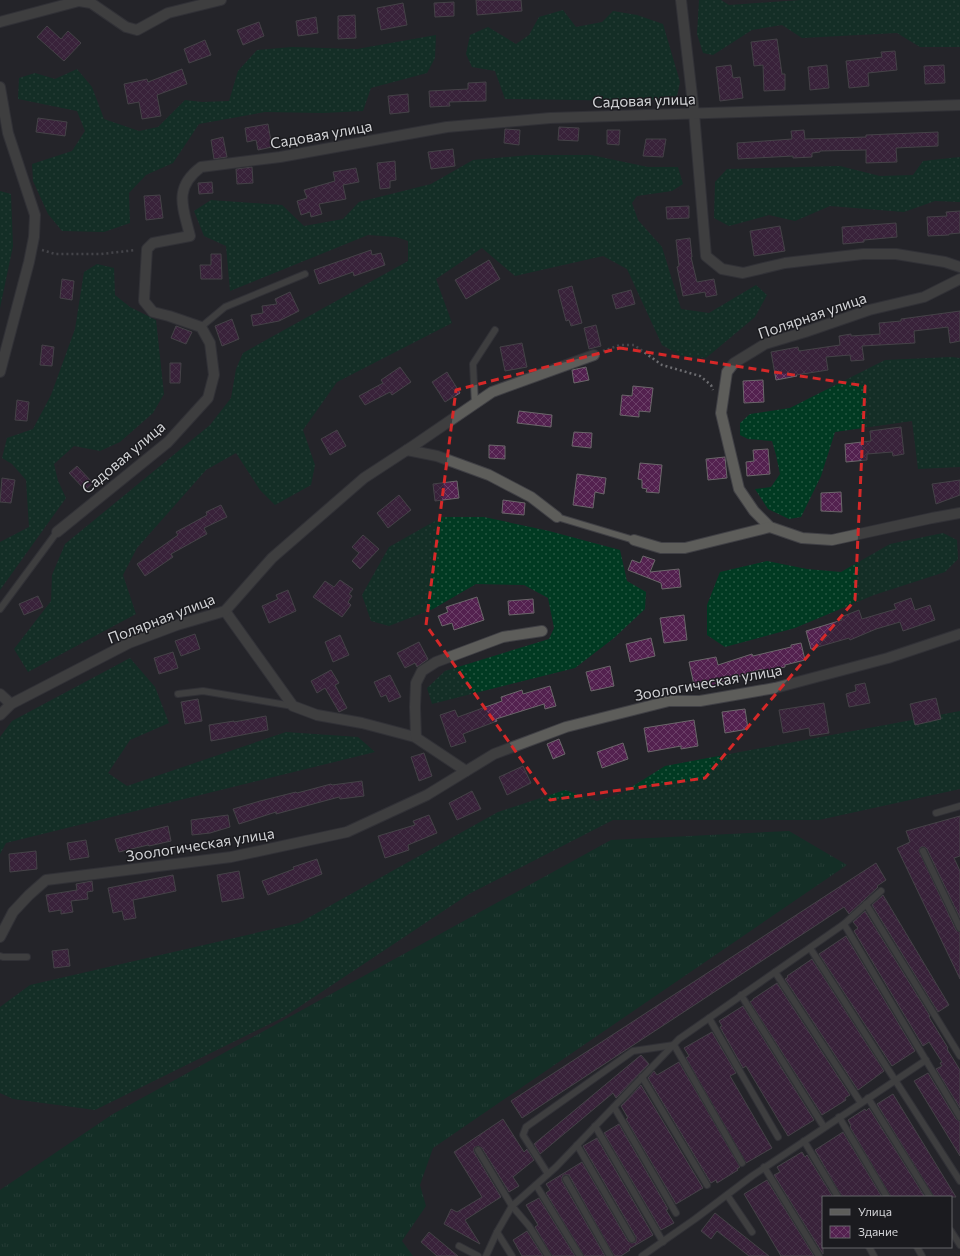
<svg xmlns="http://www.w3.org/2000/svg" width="960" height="1256" font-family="Commissioner,sans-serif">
	<defs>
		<pattern id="grass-tufts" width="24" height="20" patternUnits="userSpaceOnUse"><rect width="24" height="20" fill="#013a22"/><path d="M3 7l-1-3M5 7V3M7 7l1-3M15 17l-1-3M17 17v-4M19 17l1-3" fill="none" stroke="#255641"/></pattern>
		<pattern id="garden-dots" width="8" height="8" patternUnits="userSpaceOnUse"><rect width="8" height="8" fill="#013a22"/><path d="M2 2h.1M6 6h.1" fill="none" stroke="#255641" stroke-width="1.8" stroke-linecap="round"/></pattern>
		<pattern id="building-cross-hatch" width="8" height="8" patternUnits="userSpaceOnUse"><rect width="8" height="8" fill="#53214f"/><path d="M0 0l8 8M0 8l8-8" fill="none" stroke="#6b4068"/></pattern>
	</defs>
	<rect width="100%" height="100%" fill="#242429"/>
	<!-- grass -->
	<path fill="url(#grass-tufts)" d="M789,831L847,865L433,1148L420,1185L426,1206L402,1241L413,1256H0V1190L113,1114L611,840Z"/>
	<!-- garden -->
	<g fill="url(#garden-dots)">
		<path d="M699,0H721L729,5L800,0H960V47H920L897,33L802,38L782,25L752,30L713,55L703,53L697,34Z"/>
		<path d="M563,10L576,27L602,22L613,11L637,15L663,24L680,82L677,96L643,101L505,99L495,71L472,67L466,54L470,35L488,27L516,44L529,35L539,17Z"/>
		<path d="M436,35L435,58L427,73L371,88L363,111L323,113L265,112L199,124L173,163L146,175L129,193L130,223L104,232L62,231L48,214L33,181L32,164L72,151L85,131L77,111L18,99L19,78L35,73L55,79L77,69L92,87L104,119L139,131L158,127L185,100L202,102L229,101L238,71L257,50L292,47L357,49Z"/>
		<path d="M530,155H591L648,167H678L683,184L672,191L637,196L632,203L638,220L662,247L681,309L709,313L756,285L767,295L755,317L706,358L681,356L662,345L627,269L603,256L515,276L482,248L436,279L452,323L337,382L303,430L315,465L311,485L275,505L260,490L236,453L206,470L137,548L123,575L136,614L28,672L14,649L51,601L52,575L65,544L210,425L231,398L236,369L243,353L408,261V241L396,237L368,235L230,291L226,246L204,236L194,211L211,200L282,205L304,226L343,219L359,202L431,184L473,160Z"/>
		<path d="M960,157V202L935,201L904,212L830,206L795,221L769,215L729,226L714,218L715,182L727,169L840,166L880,176L913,175L923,161Z"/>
		<path d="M0,191L11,194L13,246L0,308Z"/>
		<path d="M97,264L114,268L115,295L130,307L156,320L164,394L153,413L120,442L100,451L74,446L54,464L58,481L66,498L0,590V542L29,527L26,480L12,464L2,458L7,438L33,429L51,395L75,329L84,272Z"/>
		<path d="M951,357L960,358V467L918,469L912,421L835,432L821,476L801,517L789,519L768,509L755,489L771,487L780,474L776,455L772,441L748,439L740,435V423L750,414L790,408L885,360Z"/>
		<path d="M442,517H484L549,531L620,550L627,581L646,592L645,609L614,638L575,668L432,704L427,688L445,671L549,639L554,628L548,598L524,585L476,584L433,609L389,626L371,621L362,595L389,547Z"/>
		<path d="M943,533L957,540L958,559L945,572L874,595L795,628L725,647L707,635V605L720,572L767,561L807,569L841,572L890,544Z"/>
		<path d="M130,658L155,687L169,723L130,740L108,773L127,786L286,732L358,737L375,752L6,843L0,854V737L12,721Z"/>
		<path d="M960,711V789L819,820H613L469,894L284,1017L95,1110L13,1099L0,1093V1007L30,985L299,923L498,812L565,790L597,801L622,793L665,766Z"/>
	</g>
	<!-- building -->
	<g fill="url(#building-cross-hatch)" stroke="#6b666a">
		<path d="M476,0H521L522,11L477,15Z"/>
		<path d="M454,2V16L435,17L434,3Z"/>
		<path d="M403,3L407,25L381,30L377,8Z"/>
		<path d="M355,15L356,38L338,39V16Z"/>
		<path d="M316,17L318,33L298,36L296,21Z"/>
		<path d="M259,22L264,36L243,45L237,30Z"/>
		<path d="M47,26L61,39L68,31L81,43L64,61L37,37Z"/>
		<path d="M777,39L782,74H785V90L764,91L763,65L754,66L751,42Z"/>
		<path d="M205,40L211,55L189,63L184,49Z"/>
		<path d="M895,51L897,70L868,73L869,86L849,88L846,61L882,57L881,52Z"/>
		<path d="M731,65L733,78L740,77L743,98L720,101L716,67Z"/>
		<path d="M827,65L829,88L810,90L808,67Z"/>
		<path d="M944,65L945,83L925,84L924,66Z"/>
		<path d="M182,69L187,84L157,95L161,116L142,119L139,102L128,104L124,84L147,79L148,82Z"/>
		<path d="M486,82V101L449,102L450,106L430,107L429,91L468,89V83Z"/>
		<path d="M408,94L409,112L390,114L388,96Z"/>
		<path d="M38,118L67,122L65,136L36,132Z"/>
		<path d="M268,124L272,147L258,150L256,140L247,142L245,128Z"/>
		<path d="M559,127L579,128L578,141L558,140Z"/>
		<path d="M505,129L520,130L519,145L504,143Z"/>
		<path d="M607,130H620L619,145L607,144Z"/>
		<path d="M804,130L805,139L866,137V135L938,132V146L896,148L897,162L866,163V150L820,151V152L812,153V157L793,158V156L738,159L737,143L792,139L791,131Z"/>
		<path d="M223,137L227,157L214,159L211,140Z"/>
		<path d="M646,139H666L663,157L643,156Z"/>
		<path d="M453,149L455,166L431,169L428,152Z"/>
		<path d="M395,161L396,180L390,181V188L380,189L377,163Z"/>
		<path d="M252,167L253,183L237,184L236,169Z"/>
		<path d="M356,168L359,182L343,185L346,199L319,204L322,214L311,217L310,212L301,215L297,201L307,198L304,190L335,181L333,172Z"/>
		<path d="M212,182L213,193L199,194L198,183Z"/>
		<path d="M160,195L163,218L146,220L144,196Z"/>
		<path d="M689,206V218L667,219L666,207Z"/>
		<path d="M960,211V233L949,234V235L928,236L927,217L947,216L946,212Z"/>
		<path d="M896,223L897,237L864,240V242L843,244L842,227Z"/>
		<path d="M780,226L785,251L754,256L750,231Z"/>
		<path d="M690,238L692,257H691L697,282L714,279L717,295L706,297L705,292L683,296L677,267L679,266L676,240Z"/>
		<path d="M371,250L372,255L381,253L385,265L354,276L353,272L319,284L314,270Z"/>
		<path d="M211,254H221L222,279H201L200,265H211Z"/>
		<path d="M489,260L500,279L466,299L455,280Z"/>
		<path d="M62,279L74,281L72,300L60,298Z"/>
		<path d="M572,286L582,323L571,326L569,320L566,321L558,290Z"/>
		<path d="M631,290L635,304L616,309L612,295Z"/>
		<path d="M290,292L299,311L279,321L253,326L251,315L263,313L262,306L277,304L275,299Z"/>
		<path d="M960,311V341L950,343L948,327L914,331L915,343L862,346L864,360L851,361L850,355L826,357L828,370L796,375L797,376L776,380L771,352L798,347L799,351L840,345L839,336L851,334V336L880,334L879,323L901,321V319Z"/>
		<path d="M232,319L239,339L222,346L215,326Z"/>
		<path d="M596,325L601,346L589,349L584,328Z"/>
		<path d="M176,326L192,332L186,344L171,338Z"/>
		<path d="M522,343L527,367L505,371L500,347Z"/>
		<path d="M42,345L54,347L52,366L40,365Z"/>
		<path d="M170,363H181L180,383H170Z"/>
		<path d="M400,367L411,382L392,395L390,392L365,405L359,396L383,383L381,380Z"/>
		<path d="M586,367L589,380L574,383L572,370Z"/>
		<path d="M447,372L460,393L445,402L432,382Z"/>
		<path d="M763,380L764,402L744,403L743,381Z"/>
		<path d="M633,386L653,388L650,412L639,411V417L620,415L622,395L632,396Z"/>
		<path d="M17,400L29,402L27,421L15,420Z"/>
		<path d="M519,411L552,415L551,427L517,423Z"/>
		<path d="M901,427L904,454L893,456L892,452L867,454V460L846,462L845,444L871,441L870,431Z"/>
		<path d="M337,430L346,446L330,455L321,439Z"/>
		<path d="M574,432L592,433L591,448L572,446Z"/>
		<path d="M489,445L505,446V459L489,458Z"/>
		<path d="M768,449L770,474L747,476L746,462L754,461L753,450Z"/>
		<path d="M725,457L727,478L708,480L706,459Z"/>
		<path d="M640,463L662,465L659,493L646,492L647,489L642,488V480L638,479Z"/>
		<path d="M77,466L93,483L85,490L69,473Z"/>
		<path d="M577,474L606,478L604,494L595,492L593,508L573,505Z"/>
		<path d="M2,478L15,480L11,503L0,502Z"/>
		<path d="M960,480V495L936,504L932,484Z"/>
		<path d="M457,481L459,498L435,501L433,484Z"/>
		<path d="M841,492L842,512L821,511V493Z"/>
		<path d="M399,495L411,510L388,528L377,513Z"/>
		<path d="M503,500L525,503L524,515L502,513Z"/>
		<path d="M221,505L227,517L204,528L207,534L171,554L173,557L145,576L137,564L178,535L176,532L207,515L206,512Z"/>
		<path d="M363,535L379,549L360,569L352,561L359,553L352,547Z"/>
		<path d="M643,556L655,560L650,572L679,569L681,587L662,589L661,583L628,570L632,560L640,563Z"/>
		<path d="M340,580L353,589L349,594L352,596L348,602L351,605L342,617L313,597L325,581L334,587Z"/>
		<path d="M288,590L296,611L269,623L262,606L278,599L276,595Z"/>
		<path d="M38,596L43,607L24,615L19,604Z"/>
		<path d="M477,597L484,620L454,630L452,623L442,626L438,616L448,612L446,607Z"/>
		<path d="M911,598L915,610L930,605L935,620L903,631L900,622L876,629L850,640L849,638L811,649L806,631L842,620L841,617L859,610L862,619L896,609L894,604Z"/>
		<path d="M533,599L534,613L509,615L508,601Z"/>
		<path d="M684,615L687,640L664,643L660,618Z"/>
		<path d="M195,634L200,649L181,656L175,641Z"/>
		<path d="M340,635L349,655L333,662L325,642Z"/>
		<path d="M651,638L655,656L630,662L626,644Z"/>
		<path d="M419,642L428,659L417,667L415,663L405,668L397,653Z"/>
		<path d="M801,643L805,660L785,665V667L763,672L762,669L722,682V684L706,687V683L694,685L689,662L716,657L718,665L752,654L753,656L791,647V645Z"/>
		<path d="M173,652L178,668L159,674L154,658Z"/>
		<path d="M610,666L614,686L591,691L586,672Z"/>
		<path d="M331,670L339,683L335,685L347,708L339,712L325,688L317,693L311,681Z"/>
		<path d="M390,675L401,697L389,702L386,695L381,697L374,682Z"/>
		<path d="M865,683L870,703L849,707L846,694L856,691L855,685Z"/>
		<path d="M550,686L556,706L545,709L544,704L496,719L497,721L463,734L466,742L451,747L440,715L455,710L458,717L502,701L501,697L522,690L523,694Z"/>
		<path d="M936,698L941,719L915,725L910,704Z"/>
		<path d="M198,699L202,721L185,724L181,702Z"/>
		<path d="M824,703L829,733L810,736L809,728L783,733L779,710Z"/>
		<path d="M745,709L748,729L725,733L722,712Z"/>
		<path d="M266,716L268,730L211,741L209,725L234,721V722Z"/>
		<path d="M694,720L698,746L681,749V746L648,752L644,728Z"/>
		<path d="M559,739L565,754L553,759L547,744Z"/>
		<path d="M623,743L628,759L602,768L597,752Z"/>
		<path d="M424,753L432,776L419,781L411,757Z"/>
		<path d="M523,766L531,783L507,795L499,777Z"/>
		<path d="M362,781L364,796L340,799L339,797L276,814V812L239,824L233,809L260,801L296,792L297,793L331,784L332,785Z"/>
		<path d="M472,791L481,809L457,820L449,803Z"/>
		<path d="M228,815L230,827L210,833L192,835L191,820Z"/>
		<path d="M429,815L437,833L408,845L409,850L385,858L378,836L415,825L413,821Z"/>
		<path d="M960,816V856L954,858L960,871V918L927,849L925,847H921L919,851L956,930L960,932V979L897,848L910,842L906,831Z"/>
		<path d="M168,826L171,841L149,846L148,845L119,852L115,839Z"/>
		<path d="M86,840L89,857L70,860L67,843Z"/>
		<path d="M36,851L37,869L10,872L9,854Z"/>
		<path d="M317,859L322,874L268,895L262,881L294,869L293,867Z"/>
		<path d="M876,863L886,880L877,886L878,887L849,914L844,907L522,1118L511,1101Z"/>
		<path d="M239,871L244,898L222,902L217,875Z"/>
		<path d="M173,875L176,891L133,900L136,918L124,920L122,911L113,913L108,888Z"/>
		<path d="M92,881L93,891L87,892L88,899L71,901L73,912L61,914V910L49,912L46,895L77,890L76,884Z"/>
		<path d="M883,895L949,1005L938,1012L872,905Z"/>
		<path d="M865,911L930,1016L929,1017L948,1048L947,1049L960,1070V1108L936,1069L942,1066L940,1063L942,1062L929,1042L923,1046L854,931L858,928L853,922Z"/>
		<path d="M846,936L915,1051L892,1066L819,954Z"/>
		<path d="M68,949L70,966L54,968L52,951Z"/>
		<path d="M812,959L884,1071L858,1090L785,979L788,977L787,976Z"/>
		<path d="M777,983L850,1095L845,1098L846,1100L822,1115L750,1002L753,1000V999Z"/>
		<path d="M743,1006L814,1120L788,1136L746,1066L743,1068L720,1027L722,1026L719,1021Z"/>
		<path d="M712,1032L736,1073L730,1076L772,1148L746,1163L686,1058L689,1056L684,1048Z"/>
		<path d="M641,1055L649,1064L616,1098L613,1093L540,1154L534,1144Z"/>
		<path d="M679,1062L740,1167L737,1169L738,1170L717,1183L716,1180L711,1183L648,1078L654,1071L657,1075Z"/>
		<path d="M928,1073L956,1119L960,1121V1156L914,1081Z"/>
		<path d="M641,1085L703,1188L676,1204L626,1119L628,1118L621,1106Z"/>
		<path d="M893,1094L956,1197H934L877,1104Z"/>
		<path d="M869,1108L925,1197H891L850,1127L851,1126L848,1120L865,1109L866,1111Z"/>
		<path d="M503,1119L524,1152L527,1149L534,1160L513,1177L519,1186L509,1192L482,1148L478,1146L474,1148V1152L501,1197L465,1220L480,1244L444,1224L451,1209L457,1212L482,1197L454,1152Z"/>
		<path d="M619,1124L668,1209L666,1210L674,1223L661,1230L604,1133Z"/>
		<path d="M843,1132L882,1197H842L815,1150Z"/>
		<path d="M597,1138L653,1235L629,1249L630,1250L621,1256H614L569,1175H563L562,1179V1181L605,1256H584L546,1193L550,1190L546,1184L582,1162L628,1241L632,1243L636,1242V1237L583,1146Z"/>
		<path d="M802,1152L805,1157L807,1155L833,1197H823V1254L774,1175L780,1172L777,1167Z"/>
		<path d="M767,1180L814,1256H781L744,1194Z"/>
		<path d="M539,1198L575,1256H552L535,1227L538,1225L526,1205Z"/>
		<path d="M715,1213L769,1256H749L717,1231L711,1239L701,1231Z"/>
		<path d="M527,1231L543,1256H522L513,1240Z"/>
		<path d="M429,1232L458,1256H437L421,1242Z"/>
	</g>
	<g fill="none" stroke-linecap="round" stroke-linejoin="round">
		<!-- lane casing -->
		<g stroke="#404045" stroke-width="8">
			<g id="lane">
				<path d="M201,327L225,307L305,274"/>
				<path d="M475,404L473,364L495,330"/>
				<path d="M557,517L634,540"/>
				<path d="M0,609L57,532"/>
				<path d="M178,694L203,691L293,706"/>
				<path d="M936,813L960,806"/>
				<path d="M923,851L960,928"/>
				<path d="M866,904L960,1056"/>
				<path d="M844,924L881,891"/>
				<path d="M810,948L960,1181"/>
				<path d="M0,956L3,957H27"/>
				<path d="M775,972L861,1103"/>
				<path d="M741,995L824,1127"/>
				<path d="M709,1018L778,1137"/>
				<path d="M642,1077L707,1185"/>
				<path d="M868,1098L930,1197"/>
				<path d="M614,1107L676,1213"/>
				<path d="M839,1117L887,1197"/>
				<path d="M595,1126L663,1242"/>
				<path d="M804,1141L838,1197"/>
				<path d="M577,1145L632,1239"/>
				<path d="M478,1150L512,1206L529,1226L548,1256"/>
				<path d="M764,1167L819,1256"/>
				<path d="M548,1174L523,1135L526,1127L633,1051L674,1045L742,1163"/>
				<path d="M566,1179L610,1256"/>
				<path d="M536,1185L580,1256"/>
				<path d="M727,1195L752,1232"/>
				<path d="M951,1231L960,1245"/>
				<path d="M459,1246L478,1256"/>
				<path d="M869,1247L874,1256"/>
				<path d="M917,1247L922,1256"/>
				<path d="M486,1256L497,1232"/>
				<path d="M512,1256L497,1232L512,1206L556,1167L679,1039L844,924L960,1117"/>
				<path d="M642,1256L695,1219L752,1176L926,1060"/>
			</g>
		</g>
		<!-- street casing -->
		<g stroke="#404045" stroke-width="12">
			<g id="street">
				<path d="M681,0L694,113L706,256L722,269L743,273L785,263L863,254H896L945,262L960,267"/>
				<path d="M0,22L79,1L91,3L126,27L137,30L168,13L221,0"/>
				<path d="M0,87L8,133L35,215L34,237L29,262L0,372"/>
				<path d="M960,279L924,297L869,310L805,332L765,344L734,363L727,372L721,413L739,489L754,511L770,527L802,538L832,540L932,518L960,513"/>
				<path d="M407,450L437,456L489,475L531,497L557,517"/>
				<path d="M57,532L168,442L208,398L214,375L210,343L201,327L169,316L153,312L144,301L147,249L153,243L190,236C183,207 173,188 201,167L280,157L447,127L550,118L960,105"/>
				<path d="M634,540L661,548H685L770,527"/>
				<path d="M225,611L293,706L317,715L362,723L415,737L466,771"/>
				<path d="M0,694L11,704"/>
				<path d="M0,715L11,704L129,643L177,625L225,611L272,558L364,478L413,446L492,392L594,355"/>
				<path d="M416,737L415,707L416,683L422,671L436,662L503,637L542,631"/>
				<path d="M0,937L13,912L29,895L46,880L231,857L347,832L427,795L494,754L566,727L669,701H700L775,688L888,658L960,634"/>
			</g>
		</g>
		<!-- path -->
		<g stroke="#6c6c70" stroke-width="2.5" stroke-dasharray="2 3" stroke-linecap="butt">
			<path d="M42,250L55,254H101L136,250"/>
			<path d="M603,351L620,345H634L662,365L700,376L711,385L713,390"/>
		</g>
		<!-- lane -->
		<use href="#lane" stroke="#5d5d5a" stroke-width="6"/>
		<!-- street -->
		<use href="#street" stroke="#5d5d5a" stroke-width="10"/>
	</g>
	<!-- marked area -->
	<path d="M0 0H960V1256H0ZM620,348L865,386L855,600L705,778L550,800L426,625L456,390Z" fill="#242429" fill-opacity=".55" fill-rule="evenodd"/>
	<path fill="none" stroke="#d62828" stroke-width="3" stroke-dasharray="8 5" stroke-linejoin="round" d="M620,348L865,386L855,600L705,778L550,800L426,625L456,390Z"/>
	<g text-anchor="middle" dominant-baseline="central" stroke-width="3" stroke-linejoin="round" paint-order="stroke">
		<!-- street labels -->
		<g font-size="15" fill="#d2d3d6" stroke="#1b1b1f">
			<text transform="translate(644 100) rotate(-2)">Садовая улица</text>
			<text transform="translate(321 134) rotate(-10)">Садовая улица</text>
			<text transform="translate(812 315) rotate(-19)">Полярная улица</text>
			<text transform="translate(123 457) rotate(-40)">Садовая улица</text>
			<text transform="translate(161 618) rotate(-21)">Полярная улица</text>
			<text transform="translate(708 682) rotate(-10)">Зоологическая улица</text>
			<text transform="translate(200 844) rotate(-9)">Зоологическая улица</text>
		</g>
	</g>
	<!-- legend -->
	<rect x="822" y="1196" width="130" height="52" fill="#1b1b1f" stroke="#646568"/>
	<rect x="830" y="1209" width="20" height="6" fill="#5d5d5a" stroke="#646568"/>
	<text x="858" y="1216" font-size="12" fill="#d2d3d6">Улица</text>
	<rect x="830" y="1226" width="20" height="12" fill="url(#building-cross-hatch)" stroke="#646568"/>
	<text x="858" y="1236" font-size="12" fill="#d2d3d6">Здание</text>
</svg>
